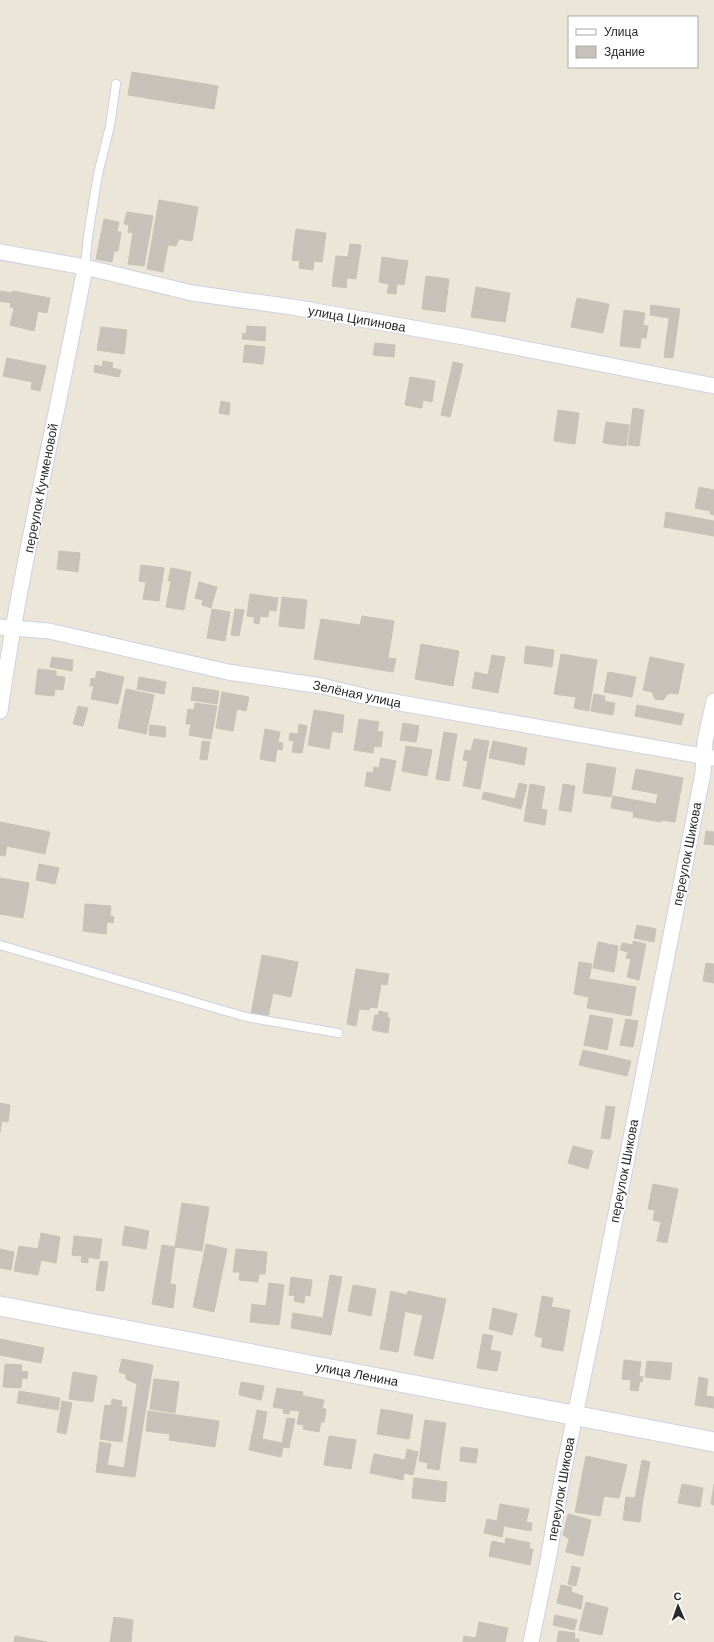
<svg xmlns="http://www.w3.org/2000/svg" width="714" height="1642" font-family="'DM Sans',sans-serif">
	<rect width="100%" height="100%" fill="#ece6d9"/>
	<!-- building -->
	<g fill="#c7c2b9" stroke="#c7c2b3">
		<path d="M132,72L218,86L214,109L128,95Z"/>
		<path d="M159,200L198,207L192,241L179,239L176,246L168,245L163,272L147,269Z"/>
		<path d="M127,212L153,216L144,266L128,264L133,233L128,232L129,225L124,224Z"/>
		<path d="M104,219L119,222L117,232H121L118,251H114L112,262L96,259Z"/>
		<path d="M296,229L326,233L322,262L314,261L313,270L299,268L300,261L292,260Z"/>
		<path d="M350,244L361,245L356,279L347,278L346,288L332,286L336,256L348,257Z"/>
		<path d="M382,257L408,261L404,285L397,284L396,294L387,293L389,284L379,282Z"/>
		<path d="M426,276L449,279L445,312L422,309Z"/>
		<path d="M476,287L510,293L505,322L471,317Z"/>
		<path d="M0,291L13,293L11,303L0,301Z"/>
		<path d="M13,291L50,298L47,313L38,311L34,331L10,325L14,308L10,307Z"/>
		<path d="M577,298L609,304L603,333L571,327Z"/>
		<path d="M651,305L680,309L673,358L664,357L669,318L650,315Z"/>
		<path d="M624,310L645,313L643,325L648,326L646,338H641L640,348L620,346Z"/>
		<path d="M247,326L266,327L265,341L242,339L243,333L246,334Z"/>
		<path d="M101,327L127,330L124,354L97,350Z"/>
		<path d="M375,343L395,345L394,357L373,355Z"/>
		<path d="M245,345L265,347L263,364L243,362Z"/>
		<path d="M7,358L46,366L40,391L31,389L32,382L3,376Z"/>
		<path d="M103,361L113,363L112,368L121,370L119,377L94,372L95,365L102,367Z"/>
		<path d="M453,362L463,364L450,417L441,415Z"/>
		<path d="M410,377L435,381L432,402L423,400L422,408L405,405Z"/>
		<path d="M221,401L230,403L229,415L219,413Z"/>
		<path d="M633,408L644,410L639,446L628,445Z"/>
		<path d="M558,410L579,413L575,444L554,441Z"/>
		<path d="M606,422L629,425L626,446L603,443Z"/>
		<path d="M699,487L714,490V515L710,514V511L695,508Z"/>
		<path d="M666,512L714,521V536L664,527Z"/>
		<path d="M59,551L80,553L78,572L57,569Z"/>
		<path d="M141,565L164,568L159,601L143,599L146,582L139,581Z"/>
		<path d="M171,568L191,572L184,610L166,607L171,581H168Z"/>
		<path d="M199,582L217,587L211,608L202,605L203,600L195,598Z"/>
		<path d="M250,594L278,598L276,611L269,610L268,617L260,616L259,624L254,623V617L247,616Z"/>
		<path d="M282,597L307,600L304,629L279,626Z"/>
		<path d="M212,609L230,612L225,641L207,638Z"/>
		<path d="M235,609L244,610L239,636L231,635Z"/>
		<path d="M362,616L394,621L388,658L396,659L393,672L314,659L321,619L360,625Z"/>
		<path d="M421,644L459,651L453,686L415,679Z"/>
		<path d="M526,646L554,650L552,667L524,663Z"/>
		<path d="M561,654L597,660L589,711L574,708L576,697L554,694Z"/>
		<path d="M492,655L505,657L498,693L472,688L475,672L488,675Z"/>
		<path d="M52,657L73,660L72,671L50,667Z"/>
		<path d="M650,657L684,664L678,694L669,693L663,700L655,699L652,692L643,690Z"/>
		<path d="M38,669L56,671V676L65,677L63,690L55,689L54,696L35,694Z"/>
		<path d="M97,671L124,677L118,704L91,699L94,686H90L91,678L95,679Z"/>
		<path d="M608,672L636,677L632,697L604,692Z"/>
		<path d="M139,677L166,682L164,694L137,689Z"/>
		<path d="M193,687L219,691L217,704L191,700Z"/>
		<path d="M126,689L154,695L146,734L118,728Z"/>
		<path d="M222,692L249,697L246,711L237,709L233,731L216,728Z"/>
		<path d="M594,694L605,696L604,701L615,703L613,715L591,711Z"/>
		<path d="M195,703L217,706L211,739L189,735L191,724H186L188,709L194,710Z"/>
		<path d="M637,705L684,714L681,725L635,716Z"/>
		<path d="M78,706L88,708L83,726L73,724Z"/>
		<path d="M314,710L344,715L342,733L332,731L329,749L308,745Z"/>
		<path d="M359,719L379,722L377,731L383,732L381,747L374,746L373,753L354,750Z"/>
		<path d="M403,723L419,726L416,742L400,740Z"/>
		<path d="M299,724L307,726L302,753L292,752L294,741L289,740L290,733L298,734Z"/>
		<path d="M150,725L166,727L165,737L149,735Z"/>
		<path d="M265,729L280,732L278,742L283,743L282,750L277,749L275,762L260,759Z"/>
		<path d="M444,732L457,734L449,781L436,779Z"/>
		<path d="M474,739L489,741L480,789L463,786L468,761L463,760L465,750L471,751Z"/>
		<path d="M202,741L210,742L207,760L200,759Z"/>
		<path d="M493,741L527,748L524,765L489,758Z"/>
		<path d="M406,746L432,750L427,776L402,771Z"/>
		<path d="M381,758L396,761L390,791L365,786L367,772L373,773L374,767L379,768Z"/>
		<path d="M587,763L616,768L611,797L583,793Z"/>
		<path d="M636,769L683,778L675,822L661,820V822L633,817L634,812L611,808L613,796L656,804L658,794L632,789Z"/>
		<path d="M519,783L527,785L521,809L482,799L484,792L515,799Z"/>
		<path d="M530,784L545,787L541,809L547,810L545,825L524,821Z"/>
		<path d="M563,784L575,786L571,812L559,810Z"/>
		<path d="M0,822L50,832L45,854L7,846L5,856L0,855Z"/>
		<path d="M706,831L714,832V845L704,844Z"/>
		<path d="M39,864L59,868L55,884L36,880Z"/>
		<path d="M0,878L29,883L23,918L0,914Z"/>
		<path d="M85,904L111,906L110,916L114,917L113,923L107,922L106,934L83,931Z"/>
		<path d="M637,925L656,929L654,942L634,938Z"/>
		<path d="M633,941L646,944L639,980L627,977L631,959L626,958L628,952L620,950L622,943L633,945Z"/>
		<path d="M598,942L618,946L614,972L593,968Z"/>
		<path d="M262,955L298,962L291,997L273,993L268,1017L251,1014Z"/>
		<path d="M579,962L592,964L589,979L636,987L631,1016L587,1008L589,997L574,994Z"/>
		<path d="M706,963L714,964V983L703,981Z"/>
		<path d="M356,969L389,974L387,985L381,984L377,1008L370,1007L369,1010L359,1009L356,1026L347,1024Z"/>
		<path d="M379,1011L388,1013L387,1017L390,1018L388,1033L372,1030L375,1015H378Z"/>
		<path d="M590,1015L613,1019L607,1050L584,1045Z"/>
		<path d="M626,1019L638,1021L633,1047L620,1045Z"/>
		<path d="M583,1050L631,1061L627,1076L579,1065Z"/>
		<path d="M0,1103L10,1105L8,1122L2,1121L0,1132Z"/>
		<path d="M606,1106L615,1107L610,1139L601,1138Z"/>
		<path d="M573,1146L593,1151L588,1169L568,1163Z"/>
		<path d="M653,1184L678,1189L667,1243L657,1241L661,1222L653,1220L655,1210L648,1209Z"/>
		<path d="M182,1203L209,1207L202,1251L175,1247Z"/>
		<path d="M125,1226L149,1231L146,1249L122,1245Z"/>
		<path d="M41,1233L60,1237L56,1263L41,1260L38,1275L14,1271L19,1246L38,1249Z"/>
		<path d="M74,1236L102,1239L99,1259L88,1257V1263L81,1262L82,1256L72,1255Z"/>
		<path d="M206,1244L227,1249L214,1312L193,1307Z"/>
		<path d="M162,1245L175,1247L170,1284L176,1285L173,1308L152,1304Z"/>
		<path d="M0,1249L14,1252L11,1270L0,1268Z"/>
		<path d="M236,1249L267,1252L265,1274H259L258,1282L239,1280L240,1272H233Z"/>
		<path d="M100,1261L108,1262L104,1291L96,1290Z"/>
		<path d="M330,1275L342,1277L331,1335L291,1328L293,1313L323,1318Z"/>
		<path d="M291,1277L312,1280L310,1296L305,1295L304,1303L294,1301L295,1296L289,1295Z"/>
		<path d="M269,1283L284,1285L279,1325L250,1322L252,1304L266,1306Z"/>
		<path d="M353,1285L376,1289L371,1316L348,1311Z"/>
		<path d="M391,1291L407,1295L408,1291L446,1299L433,1359L414,1355L423,1315L388,1308Z"/>
		<path d="M542,1296L553,1298L551,1307L570,1310L563,1351L541,1347L543,1338L535,1336Z"/>
		<path d="M388,1308L405,1311L398,1352L380,1349Z"/>
		<path d="M493,1308L517,1314L512,1335L489,1329Z"/>
		<path d="M483,1334L493,1336L490,1350L501,1352L497,1371L477,1368Z"/>
		<path d="M0,1339L44,1348L41,1363L0,1355Z"/>
		<path d="M122,1359L153,1365L142,1431L130,1430L137,1384L126,1379V1374L119,1372Z"/>
		<path d="M624,1360L641,1362L639,1376L643,1377L642,1382L640,1381L638,1391L630,1390L631,1380L622,1379Z"/>
		<path d="M647,1361L672,1363L670,1380L645,1377Z"/>
		<path d="M5,1364L22,1365L21,1371L28,1372L27,1379L22,1378L21,1388L3,1387Z"/>
		<path d="M73,1372L97,1376L93,1402L69,1399Z"/>
		<path d="M699,1377L708,1379L706,1396L714,1397V1408L695,1405Z"/>
		<path d="M154,1379L179,1382L175,1413L150,1409Z"/>
		<path d="M241,1382L264,1386L261,1400L239,1395Z"/>
		<path d="M277,1388L303,1392L299,1411L290,1410L289,1414L283,1413L284,1409L273,1407Z"/>
		<path d="M19,1391L60,1398L58,1410L17,1403Z"/>
		<path d="M303,1396L324,1400L322,1408L326,1409L324,1422H321L319,1432L303,1429L304,1425L297,1424Z"/>
		<path d="M112,1399L122,1401L121,1407H127L122,1442L100,1439L105,1405L111,1406Z"/>
		<path d="M62,1401L72,1403L66,1434L57,1432Z"/>
		<path d="M381,1409L413,1415L409,1439L377,1434Z"/>
		<path d="M257,1410L267,1412L262,1439L282,1443L287,1418L295,1419L289,1448L283,1447L281,1457L249,1450Z"/>
		<path d="M148,1411L219,1421L215,1447L169,1440L170,1434L146,1431Z"/>
		<path d="M425,1420L446,1423L439,1470L427,1468L428,1463L419,1461Z"/>
		<path d="M130,1430L142,1431L135,1477L96,1472L100,1442L111,1444L107,1465L124,1468Z"/>
		<path d="M329,1436L356,1440L351,1469L324,1465Z"/>
		<path d="M461,1447L478,1449L476,1463L460,1461Z"/>
		<path d="M407,1449L418,1452L413,1475L404,1473L403,1480L370,1473L374,1454L405,1460Z"/>
		<path d="M586,1456L627,1465L619,1498L604,1496L600,1516L575,1512Z"/>
		<path d="M642,1460L650,1462L643,1499L635,1498Z"/>
		<path d="M414,1478L447,1482L445,1502L412,1498Z"/>
		<path d="M682,1484L703,1488L700,1507L678,1503Z"/>
		<path d="M714,1484V1505L711,1504Z"/>
		<path d="M626,1497L643,1499L640,1522L623,1520Z"/>
		<path d="M500,1504L529,1509L526,1522L532,1523L531,1531L504,1526L502,1537L484,1533L487,1519L497,1521Z"/>
		<path d="M568,1514L591,1520L583,1556L566,1552L569,1539L563,1535Z"/>
		<path d="M506,1538L530,1543L529,1549H533L530,1565L489,1556L492,1541L505,1544Z"/>
		<path d="M572,1566L580,1568L576,1586L568,1584Z"/>
		<path d="M561,1585L572,1587L571,1592L583,1596L581,1609L557,1603Z"/>
		<path d="M586,1602L608,1608L602,1635L579,1630Z"/>
		<path d="M555,1615L577,1620L574,1630L553,1625Z"/>
		<path d="M114,1617L133,1620L131,1642H110Z"/>
		<path d="M479,1622L508,1628L505,1642H463L464,1636L476,1638Z"/>
		<path d="M559,1631L575,1633L574,1639H579V1642H557Z"/>
		<path d="M15,1636L47,1642H14Z"/>
	</g>
	<g fill="none" stroke-linecap="round" stroke-linejoin="round">
		<!-- service casing -->
		<g stroke="#ced0e3" stroke-width="10">
			<g id="service">
				<path d="M85,267L88,236L98,174L110,126L116,84"/>
				<path d="M0,945L246,1017L338,1033"/>
			</g>
		</g>
		<!-- minor casing -->
		<g stroke="#ced0e3" stroke-width="17">
			<g id="minor">
				<path d="M0,252L85,267L192,293L292,307L464,337L714,386"/>
				<path d="M0,627L49,631L228,672L322,686L372,698L713,758"/>
				<path d="M0,711C21,562 58,415 85,267"/>
				<path d="M531,1642L548,1560L563,1473L598,1305L703,773L705,741L714,701"/>
			</g>
		</g>
		<!-- tertiary casing -->
		<g stroke="#ced0e3" stroke-width="21">
			<path id="tertiary" d="M0,1306L714,1442"/>
		</g>
		<!-- service -->
		<use href="#service" stroke="#fff" stroke-width="8"/>
		<!-- minor -->
		<use href="#minor" stroke="#fff" stroke-width="15"/>
		<!-- tertiary -->
		<use href="#tertiary" stroke="#fff" stroke-width="19"/>
	</g>
	<g text-anchor="middle" dominant-baseline="central" stroke-width="3" stroke-linejoin="round" paint-order="stroke">
		<!-- street labels -->
		<g font-size="13" fill="#292929" stroke="#fff">
			<text transform="translate(357 319) rotate(10)">улица Ципинова</text>
			<text transform="translate(41 488) rotate(-79)">переулок Кучменовой</text>
			<text transform="translate(357 694) rotate(12)">Зелёная улица</text>
			<text transform="translate(687 854) rotate(-79)">переулок Шикова</text>
			<text transform="translate(624 1171) rotate(-79)">переулок Шикова</text>
			<text transform="translate(357 1374) rotate(11)">улица Ленина</text>
			<text transform="translate(561 1489) rotate(-80)">переулок Шикова</text>
		</g>
	</g>
	<!-- legend -->
	<rect x="568" y="16" width="130" height="52" fill="#ffffff" stroke="#a9a9a9"/>
	<rect x="576" y="29" width="20" height="6" fill="#ffffff" stroke="#a9a9a9"/>
	<text x="604" y="36" font-size="12" fill="#292929">Улица</text>
	<rect x="576" y="46" width="20" height="12" fill="#c7c2b9" stroke="#a9a9a9"/>
	<text x="604" y="56" font-size="12" fill="#292929">Здание</text>
	<!-- north arrow -->
	<g transform="translate(678 1606) rotate(358)" stroke="#ffffff" stroke-width="3" paint-order="stroke">
	<path d="M0-3L7 15L0 10L-7 15Z" fill="#292929"/>
	<text y="-6" font-size="11" font-weight="bold" text-anchor="middle" fill="#292929">С</text>
	</g>
</svg>
